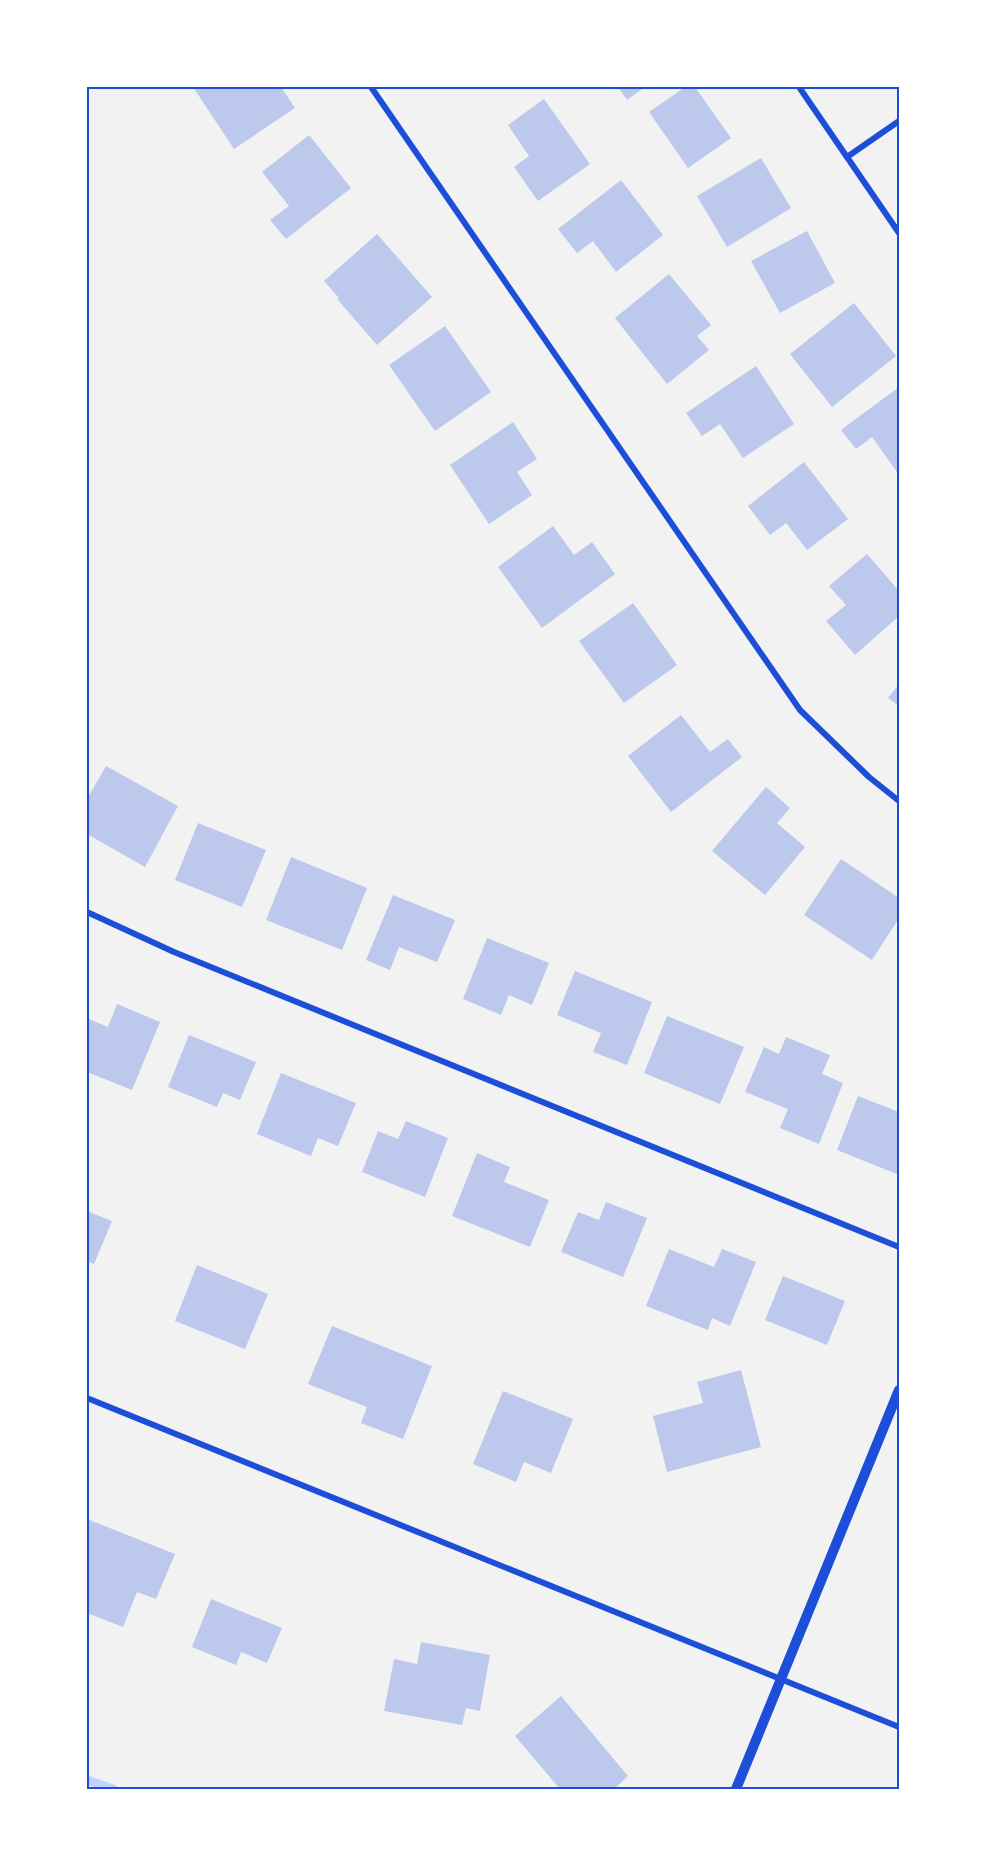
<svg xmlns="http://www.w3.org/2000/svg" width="986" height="1876" font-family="'Exo 2',sans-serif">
	<rect width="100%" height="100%" fill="#f2f2f2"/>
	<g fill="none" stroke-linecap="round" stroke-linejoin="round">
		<!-- stream -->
		<path stroke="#bfd3fe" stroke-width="9" d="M87,1780L113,1789"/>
	</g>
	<!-- building -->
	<g fill="#bdc9ec">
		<path d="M193,87H281L295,108L234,149Z"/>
		<path d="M618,87H645L627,100Z"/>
		<path d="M685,87H695L731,138L688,168L649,112Z"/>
		<path d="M544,99L590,164L538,201L514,167L529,156L508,125Z"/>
		<path d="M309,135L351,188L286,239L270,220L289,206L262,172Z"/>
		<path d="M761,158L791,208L727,247L697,196Z"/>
		<path d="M621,180L663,235L616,272L593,241L577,253L558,229Z"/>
		<path d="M807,231L835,283L780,313L751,261Z"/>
		<path d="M377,234L432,297L377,345L337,299L339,298L324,281Z"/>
		<path d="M669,274L711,325L697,336L709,350L667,384L615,318Z"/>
		<path d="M854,303L896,356L832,407L790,354Z"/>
		<path d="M445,326L491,392L435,431L389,365Z"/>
		<path d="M756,366L794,424L743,458L720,424L702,436L686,413Z"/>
		<path d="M899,387V470L897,472L872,437L856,449L841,430Z"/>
		<path d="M513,422L537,459L517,472L532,495L489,524L450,465Z"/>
		<path d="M804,462L848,519L807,550L786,523L770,535L748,506Z"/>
		<path d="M553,526L574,555L592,542L615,574L542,628L498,567Z"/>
		<path d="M867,554L899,591V616L855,655L826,621L846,605L829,586Z"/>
		<path d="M633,603L677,665L624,703L579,641Z"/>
		<path d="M899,684V706L888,698Z"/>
		<path d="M681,715L710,752L728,739L742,757L671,812L628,756Z"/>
		<path d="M106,766L178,806L145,867L87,834V799Z"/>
		<path d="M766,787L790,808L777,823L805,847L765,895L712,851Z"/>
		<path d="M198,823L266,850L242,907L175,880Z"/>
		<path d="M291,857L367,888L342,950L266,920Z"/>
		<path d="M841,859L899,898V918L872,960L804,915Z"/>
		<path d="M393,895L455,920L437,962L399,947L390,970L366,960Z"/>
		<path d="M487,938L549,963L532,1005L509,995L501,1015L463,999Z"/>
		<path d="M575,971L652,1002L627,1065L593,1052L601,1033L557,1015Z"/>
		<path d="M117,1004L160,1022L132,1090L87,1072V1018L108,1027Z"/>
		<path d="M667,1016L744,1047L720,1104L644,1073Z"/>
		<path d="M189,1035L256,1062L240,1100L223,1093L217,1107L168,1087Z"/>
		<path d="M786,1037L830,1055L822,1074L843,1083L819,1144L780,1128L788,1109L745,1092L764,1047L779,1054Z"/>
		<path d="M281,1073L356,1103L338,1146L318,1138L311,1156L257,1134Z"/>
		<path d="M858,1096L899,1112V1175L837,1150Z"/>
		<path d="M406,1121L448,1138L425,1197L362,1172L378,1131L398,1139Z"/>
		<path d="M477,1153L510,1167L504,1182L549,1200L530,1247L452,1216Z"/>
		<path d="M606,1202L647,1218L623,1277L561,1252L578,1212L599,1220Z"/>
		<path d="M87,1211L112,1221L94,1264L87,1261Z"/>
		<path d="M669,1249L714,1267L722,1249L756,1262L730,1326L712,1318L708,1330L646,1306Z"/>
		<path d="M197,1265L268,1294L245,1349L175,1321Z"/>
		<path d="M783,1276L845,1301L827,1345L765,1320Z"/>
		<path d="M332,1326L432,1366L403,1439L361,1423L367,1407L308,1384Z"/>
		<path d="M741,1370L761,1447L667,1472L653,1416L703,1403L697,1382Z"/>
		<path d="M503,1391L573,1419L551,1473L524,1462L516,1482L473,1464Z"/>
		<path d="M87,1519L175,1554L156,1599L137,1592L123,1627L87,1613Z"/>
		<path d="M211,1599L282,1628L267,1663L241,1652L236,1665L192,1647Z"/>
		<path d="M421,1642L490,1655L480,1711L466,1708L462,1725L384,1711L394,1659L417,1664Z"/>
		<path d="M561,1696L628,1776L614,1789H560L515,1736Z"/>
	</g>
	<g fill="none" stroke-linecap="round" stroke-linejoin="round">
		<!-- minor -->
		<g stroke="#1d4ed8" stroke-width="6">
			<path d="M371,87L800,710L869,777L899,801"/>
			<path d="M799,87L899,233"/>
			<path d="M847,157L899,121"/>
			<path d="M87,912L174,952L899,1247"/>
			<path d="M87,1398L899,1727"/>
		</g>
		<!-- tertiary -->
		<path stroke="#1d4ed8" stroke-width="10" d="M736,1789L899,1390"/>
	</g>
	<!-- border -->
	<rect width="986" height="1876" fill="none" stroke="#ffffff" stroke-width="177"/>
	<rect x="88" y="88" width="810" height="1700" fill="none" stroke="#1d4ed8" stroke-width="2"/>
</svg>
